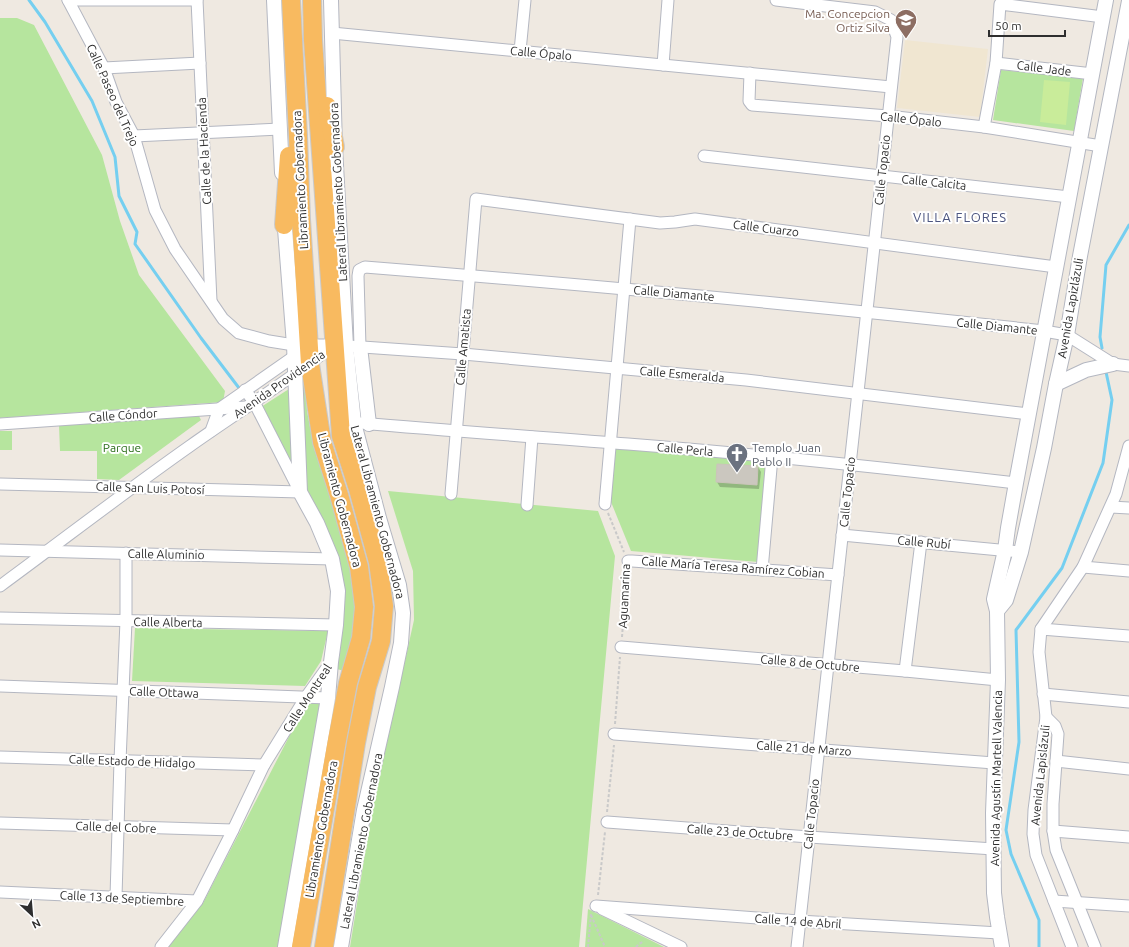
<svg xmlns="http://www.w3.org/2000/svg" width="1129" height="947" font-family="Ubuntu,sans-serif">
	<rect width="100%" height="100%" fill="#efe9e1"/>
	<!-- education -->
	<path fill="#f0e6d1" d="M905,40L988,49L980,117L897,108Z"/>
	<!-- green -->
	<g fill="#b6e59e">
		<path d="M0,18H17L34,25L102,155L120,221L139,275L225,391L223,402L0,418Z"/>
		<path d="M1001,70L1083,78L1074,131L993,120Z"/>
		<path d="M301,381H305L307,411L314,448L330,497L350,567L354,591L355,618L352,641L344,671L337,669L340,653L343,601L306,486Z"/>
		<path d="M292,387L293,469L261,407Z"/>
		<path d="M199,416L201,420L119,480L97,479V451H60L59,425Z"/>
		<rect x="0" y="431" width="12" height="19"/>
		<path d="M615,448L767,460L758,562L631,551L611,502Z"/>
		<path d="M388,491L598,511L615,556L579,947H350L372,810L414,620L413,571Z"/>
		<path d="M135,628L328,631L321,661L305,686L132,681Z"/>
		<path d="M307,702L321,704L280,947H167L203,903Z"/>
		<path d="M588,909L664,947H585Z"/>
	</g>
	<!-- pitch -->
	<path fill="#c9ec9a" d="M1044,80L1070,82L1066,125L1040,122Z"/>
	<!-- shadow -->
	<path fill="#0003" d="M758,467L761,472L759,489L720,487L717,482Z"/>
	<g fill="none" stroke-linecap="round" stroke-linejoin="round">
		<!-- stream -->
		<g stroke="#75cff0" stroke-width="3">
			<path d="M29,0L45,22L92,101L115,157L119,196L137,232L135,244L201,338L239,388"/>
			<path d="M1102,348L1100,337L1106,265L1129,225"/>
			<path d="M1039,947V920L1011,854L1006,830L1019,742L1016,630L1062,568L1103,463L1112,400L1106,372"/>
		</g>
	</g>
	<!-- building -->
	<path fill="#cbc7bf" stroke="#cbc5ba" d="M717,464L758,466L757,485L716,482Z"/>
	<g fill="none" stroke-linecap="round" stroke-linejoin="round">
		<!-- minor casing -->
		<g stroke="#b4b7c1" stroke-width="13">
			<g id="minor">
				<path d="M68,0L104,68L116,102L134,136L155,210L175,249L223,319L239,333L269,341L294,345H334L463,354L746,380L1029,414"/>
				<path d="M68,0H197"/>
				<path d="M197,0L211,301"/>
				<path d="M776,0L875,12L891,20L897,37L797,947"/>
				<path d="M332,33L891,87"/>
				<path d="M520,51L525,0"/>
				<path d="M996,63L1093,74"/>
				<path d="M663,65L668,0"/>
				<path d="M104,68L200,63"/>
				<path d="M750,73L749,101L752,105L888,116L984,127L1101,146"/>
				<path d="M984,127L996,63L1000,4L1103,17"/>
				<path d="M134,136L280,129"/>
				<path d="M704,156L1069,197"/>
				<path d="M360,347L358,276L359,270L365,267C591,285 818,306 1044,331L1067,335L1113,364L1129,366"/>
				<path d="M361,423C450,431 539,437 628,444C757,454 886,468 1016,483"/>
				<path d="M0,424L246,407"/>
				<path d="M211,431L219,409L299,353"/>
				<path d="M0,484L300,492L254,402L245,390"/>
				<path d="M451,494L476,199L660,223L675,222L695,219L1056,267"/>
				<path d="M605,504L630,219"/>
				<path d="M527,505L532,437"/>
				<path d="M1111,507L1129,508"/>
				<path d="M842,535L1021,552"/>
				<path d="M0,550L332,559"/>
				<path d="M628,561H632L838,575"/>
				<path d="M1083,567L1129,571"/>
				<path d="M762,570L772,457"/>
				<path d="M0,586C64,539 126,491 190,446C238,412 288,381 334,345"/>
				<path d="M0,618L336,625"/>
				<path d="M1041,629L1129,636"/>
				<path d="M621,647L905,671L998,680"/>
				<path d="M905,671L921,542"/>
				<path d="M0,686L328,698"/>
				<path d="M1043,694L1129,702"/>
				<path d="M1046,717L1055,726L1058,734L1053,804V831L1056,850L1095,947"/>
				<path d="M614,734L994,763"/>
				<path d="M0,757L264,765"/>
				<path d="M1056,761L1129,769"/>
				<path d="M607,822L809,837L994,849"/>
				<path d="M0,823L233,830"/>
				<path d="M1053,831L1129,837"/>
				<path d="M0,892L197,901"/>
				<path d="M116,897L120,761L126,621V553"/>
				<path d="M1054,901L1129,906"/>
				<path d="M596,906L799,921L999,933"/>
				<path d="M602,909L681,947"/>
				<path d="M161,947L197,901L233,830L264,765L306,697L331,662"/>
				<path d="M1072,947L1036,855L1033,834L1034,810L1046,717L1039,652L1041,629L1083,567L1116,494L1129,446"/>
			</g>
		</g>
		<!-- tertiary casing -->
		<g stroke="#b4b7c1" stroke-width="16">
			<g id="tertiary">
				<path d="M274,0L282,173"/>
				<path d="M331,0L335,147L346,346L354,423L379,518L399,585L403,613L401,643L392,687L364,810L341,947"/>
				<path d="M284,216L294,345L300,492L317,523L332,559L338,591L336,625L331,662L328,698L285,947"/>
				<path d="M360,347L369,424"/>
				<path d="M1056,384L1086,370L1113,364"/>
				<path d="M997,611L1006,600L1021,552L1044,448L1056,384L1067,335L1080,256L1129,1"/>
				<path d="M1002,947L997,917L994,893L993,813L998,680L997,611L994,599L1005,550L1008,528L1016,483L1106,0"/>
			</g>
		</g>
		<!-- trunk casing -->
		<g stroke="#c9c9c9" stroke-width="20">
			<g id="trunk">
				<path d="M291,0L298,136L301,219L310,364L322,442L339,495L359,567L364,607L361,638L348,683L337,740L301,947"/>
				<path d="M312,0L313,40L341,436L358,489L378,562L384,606L381,641L367,687L356,743L324,947"/>
				<path d="M327,106L335,147"/>
				<path d="M284,225L289,156"/>
			</g>
		</g>
		<!-- path -->
		<g stroke="#c9c9c9" stroke-width="2" stroke-dasharray="3 2" stroke-linecap="butt">
			<path d="M608,513L624,552"/>
			<path d="M622,637L627,571"/>
			<path d="M615,724L620,657"/>
			<path d="M607,812L614,745"/>
			<path d="M598,895L605,832"/>
			<path d="M591,915L605,947"/>
			<path d="M588,947L591,914"/>
			<path d="M636,947L639,944L644,941"/>
		</g>
		<!-- minor -->
		<use href="#minor" stroke="#fff" stroke-width="11"/>
		<!-- tertiary -->
		<use href="#tertiary" stroke="#fff" stroke-width="14"/>
		<!-- trunk -->
		<use href="#trunk" stroke="#f8ba60" stroke-width="18"/>
	</g>
	<!-- icons -->
	<defs>
		<g id="school-pin" transform="scale(1.15)"><path d="M0 17L-7.5 6A9.5 9.5 0 1 1 7.5 6Z" fill="#8d6e63" stroke="#fff"/><path d="M0-5L7-2L0 1L-7-2ZM-4 1L0 2.5L4 1V4Q0 6-4 4Z" fill="#fff"/></g>
		<g id="church-pin" transform="scale(1.15)"><path d="M0 17L-7.5 6A9.5 9.5 0 1 1 7.5 6Z" fill="#6b7280" stroke="#fff"/><path d="M-1.2-6h2.4v3.5h3.3v2.4h-3.3V6h-2.4V-.1h-3.3v-2.4h3.3Z" fill="#fff"/></g>
	</defs>
	<g fill-rule="evenodd">
		<use href="#school-pin" x="906" y="20"/>
		<use href="#church-pin" x="737" y="454"/>
	</g>
	<g text-anchor="middle" dominant-baseline="central" stroke-width="4" stroke-linejoin="round" paint-order="stroke">
		<!-- education labels -->
		<g font-size="12" fill="#785e54" stroke="#fff" text-anchor="end">
			<text x="890" y="13">Ma. Concepcion<tspan x="890" dy="14">Ortiz Silva</tspan></text>
		</g>
		<!-- street labels -->
		<g font-size="12" fill="#2e2e2e" stroke="#fff">
			<text transform="translate(541 53) rotate(5)">Calle Ópalo</text>
			<text transform="translate(1044 68) rotate(7)">Calle Jade</text>
			<text transform="translate(113 95) rotate(66)">Calle Paseo del Trejo</text>
			<text transform="translate(911 119) rotate(6)">Calle Ópalo</text>
			<text transform="translate(204 151) rotate(-93)">Calle de la Hacienda</text>
			<text transform="translate(882 170) rotate(-84)">Calle Topacio</text>
			<text transform="translate(300 180) rotate(-93)">Libramiento Gobernadora</text>
			<text transform="translate(934 182) rotate(6)">Calle Calcita</text>
			<text transform="translate(338 192) rotate(-93)">Lateral Libramiento Gobernadora</text>
			<text transform="translate(766 228) rotate(7)">Calle Cuarzo</text>
			<text transform="translate(674 293) rotate(5)">Calle Diamante</text>
			<text transform="translate(1070 308) rotate(-80)">Avenida Lapizlázuli</text>
			<text transform="translate(997 326) rotate(6)">Calle Diamante</text>
			<text transform="translate(463 347) rotate(-85)">Calle Amatista</text>
			<text transform="translate(682 374) rotate(5)">Calle Esmeralda</text>
			<text transform="translate(279 384) rotate(-35)">Avenida Providencia</text>
			<text transform="translate(123 415) rotate(-4)">Calle Cóndor</text>
			<text transform="translate(685 449) rotate(5)">Calle Perla</text>
			<text transform="translate(150 488) rotate(2)">Calle San Luis Potosí</text>
			<text transform="translate(847 492) rotate(-84)">Calle Topacio</text>
			<text transform="translate(340 500) rotate(75)">Libramiento Gobernadora</text>
			<text transform="translate(378 512) rotate(75)">Lateral Libramiento Gobernadora</text>
			<text transform="translate(924 542) rotate(5)">Calle Rubí</text>
			<text transform="translate(166 554) rotate(1)">Calle Aluminio</text>
			<text transform="translate(733 567) rotate(4)">Calle María Teresa Ramírez Cobian</text>
			<text transform="translate(624 596) rotate(-87)">Aguamarina</text>
			<text transform="translate(168 622) rotate(1)">Calle Alberta</text>
			<text transform="translate(810 663) rotate(5)">Calle 8 de Octubre</text>
			<text transform="translate(164 692) rotate(2)">Calle Ottawa</text>
			<text transform="translate(307 698) rotate(-57)">Calle Montreal</text>
			<text transform="translate(804 748) rotate(4)">Calle 21 de Marzo</text>
			<text transform="translate(132 761) rotate(2)">Calle Estado de Hidalgo</text>
			<text transform="translate(1040 775) rotate(-84)">Avenida Lapislázuli</text>
			<text transform="translate(996 778) rotate(-89)">Avenida Agustín Martell Valencia</text>
			<text transform="translate(811 814) rotate(-84)">Calle Topacio</text>
			<text transform="translate(116 827) rotate(2)">Calle del Cobre</text>
			<text transform="translate(321 829) rotate(-80)">Libramiento Gobernadora</text>
			<text transform="translate(740 832) rotate(4)">Calle 23 de Octubre</text>
			<text transform="translate(361 841) rotate(-79)">Lateral Libramiento Gobernadora</text>
			<text transform="translate(122 898) rotate(3)">Calle 13 de Septiembre</text>
			<text transform="translate(798 921) rotate(4)">Calle 14 de Abril</text>
		</g>
		<!-- park labels -->
		<g font-size="12" fill="#2c6e1b" stroke="#fff">
			<text x="122" y="447">Parque</text>
		</g>
		<!-- worship labels -->
		<g font-size="12" fill="#5b616d" stroke="#fff" text-anchor="start">
			<text x="752" y="447">Templo Juan<tspan x="752" dy="14">Pablo II</tspan></text>
		</g>
		<!-- neighbourhood labels -->
		<g font-size="13" letter-spacing="1" fill="#4d5680" stroke="#fff">
			<text x="960" y="217">VILLA FLORES</text>
		</g>
	</g>
	<!-- north arrow -->
	<g transform="translate(32 915) rotate(154)" stroke="#ffffff" stroke-width="3" paint-order="stroke">
	<path d="M0-3L7 15L0 10L-7 15Z" fill="#2e2e2e"/>
	<text y="-6" font-size="11" font-weight="bold" text-anchor="middle" fill="#2e2e2e">N</text>
	</g>
	<!-- scale -->
	<path d="M989 30v6h76v-6" fill="none" stroke="#2e2e2e" stroke-width="2"/>
	<text x="995" y="30" font-size="12" fill="#2e2e2e" stroke="#ffffff" stroke-width="3" paint-order="stroke">50 m</text>
</svg>
